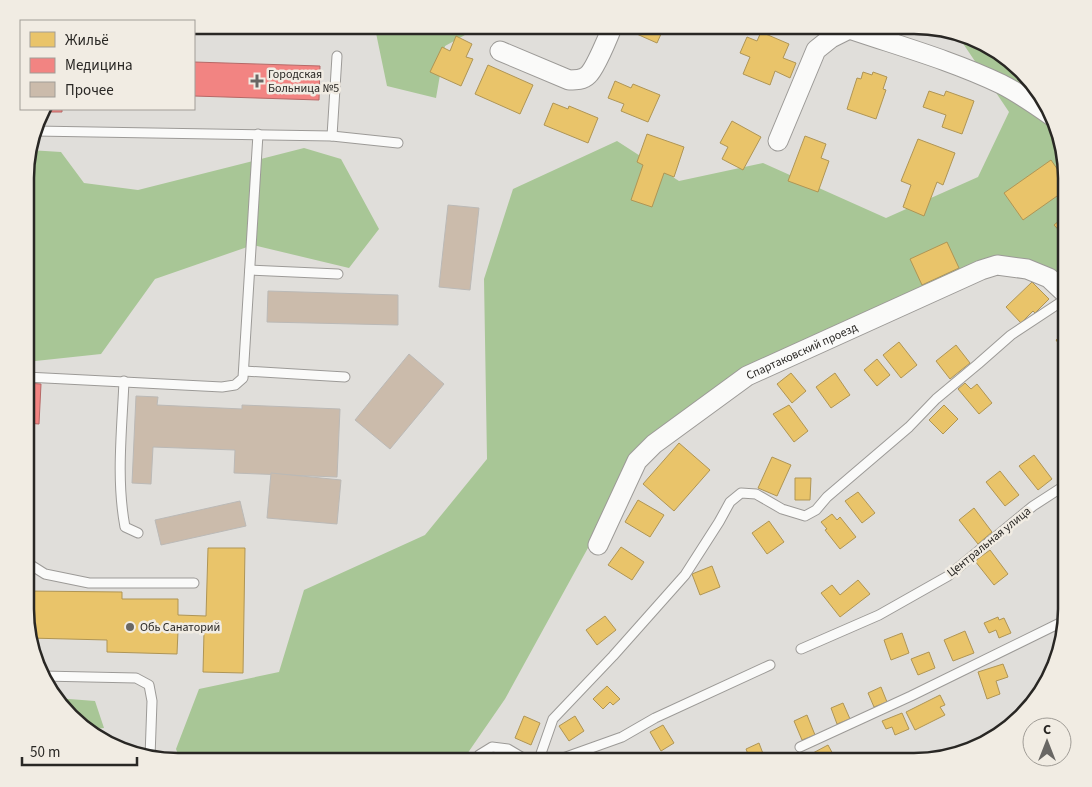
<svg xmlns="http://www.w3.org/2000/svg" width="1092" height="787" font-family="'Source Sans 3',sans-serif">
	<rect width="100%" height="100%" fill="#e0deda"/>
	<!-- forest -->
	<g fill="#a8c696">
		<path d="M372,25H483L445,46L436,98L387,86L376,33Z"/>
		<path d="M956,33L973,37L1008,57L1051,110L1067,168V297L993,260L768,366L655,447L600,526L505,699L465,757L461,762H181L176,749L199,689L279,672L304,590L425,535L487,459L484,279L513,189L617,141L679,181L763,163L886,218L978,177L1009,112Z"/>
		<path d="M304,148L341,159L379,229L349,268L253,245L155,279L101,354L26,362V157L29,150L61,152L84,183L138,190Z"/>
		<path d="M56,698L95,701L104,728L84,730Z"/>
	</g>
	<!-- homes -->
	<g fill="#e9c46a" stroke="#af9555">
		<path d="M633,25H665L657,43L630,31Z"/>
		<path d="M761,32L789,44L783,58L796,63L790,78L775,71L770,85L743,74L750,57L740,53L747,37L757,41Z"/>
		<path d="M456,36L472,44L466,57L473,59L461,86L430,72L442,47L450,51Z"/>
		<path d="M488,65L533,85L520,114L475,94Z"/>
		<path d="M863,72L872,75L873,72L887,77L883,89L886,90L876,119L847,109L857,78L861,79Z"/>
		<path d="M615,81L631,88L633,84L660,95L648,122L621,111L624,104L608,98Z"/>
		<path d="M929,91L944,96L946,91L974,101L962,134L942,127L946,115L923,107Z"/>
		<path d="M553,103L568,109L569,106L598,118L588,143L544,125Z"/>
		<path d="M732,121L761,137L743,170L722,159L728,147L720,143Z"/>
		<path d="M647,134L684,147L674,177L664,173L652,207L631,200L643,165L637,162Z"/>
		<path d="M805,136L826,144L821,158L829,161L818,192L788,181Z"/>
		<path d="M918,139L955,153L943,185L937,182L924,216L903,207L911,185L901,181Z"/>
		<path d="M1051,160L1067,183V189L1023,220L1004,193Z"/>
		<path d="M1067,208V239L1054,225L1060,220L1057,217Z"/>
		<path d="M947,242L959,268L922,285L910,259Z"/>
		<path d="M1032,282L1049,299L1035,313L1033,311L1021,323L1006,307Z"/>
		<path d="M1067,331V353L1066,354L1056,340Z"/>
		<path d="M899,342L917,365L901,378L883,355Z"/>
		<path d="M956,345L970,363L950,379L936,361Z"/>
		<path d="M877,359L890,375L877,386L864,370Z"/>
		<path d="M791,373L806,391L792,403L777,384Z"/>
		<path d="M835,373L850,395L831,408L816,387Z"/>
		<path d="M965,383L971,389L977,384L992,403L979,414L958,389Z"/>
		<path d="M789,405L808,431L794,442L773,414Z"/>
		<path d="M944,405L958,419L943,434L929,420Z"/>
		<path d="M679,443L710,470L674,511L643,484Z"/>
		<path d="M1034,455L1052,479L1038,490L1019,466Z"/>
		<path d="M772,457L791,465L777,496L758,488Z"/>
		<path d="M1000,471L1019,495L1005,506L986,482Z"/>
		<path d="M795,478H811L810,500H795Z"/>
		<path d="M858,492L875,513L862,523L845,501Z"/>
		<path d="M638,500L664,515L650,537L625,522Z"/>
		<path d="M974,508L992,532L978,544L959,520Z"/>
		<path d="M832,514L837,520L840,517L856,537L840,549L825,530L827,529L821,522Z"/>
		<path d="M769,521L784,542L767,554L752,533Z"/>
		<path d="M621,547L644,562L632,580L608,565Z"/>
		<path d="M208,548H245L243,673L203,672L204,632L178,631L177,654L107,652V640L29,638L26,629V591L122,592V599H178V615L206,616Z"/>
		<path d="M990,550L1008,574L994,585L975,561Z"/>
		<path d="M712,566L720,587L700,595L692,574Z"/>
		<path d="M858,580L870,594L840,617L821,593L832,585L840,595Z"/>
		<path d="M1067,595V617L1062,619L1058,610L1063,608L1058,599Z"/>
		<path d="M605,616L616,630L597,645L586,630Z"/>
		<path d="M998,617L999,620L1004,618L1011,633L999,638L996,630L989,633L984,623Z"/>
		<path d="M965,631L974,653L953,661L944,640Z"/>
		<path d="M902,633L909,653L891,660L884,640Z"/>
		<path d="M929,652L935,668L918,675L911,659Z"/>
		<path d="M1003,664L1008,677L996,681L1000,694L987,699L978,672Z"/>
		<path d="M607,686L620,699L613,705L610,702L603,709L593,699Z"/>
		<path d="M881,687L887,702L874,707L868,693Z"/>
		<path d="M940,695L945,705L940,707L945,715L915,730L906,712Z"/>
		<path d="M843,703L850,719L837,724L831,708Z"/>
		<path d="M902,713L909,729L895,735L892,727L886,729L882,721Z"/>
		<path d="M807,715L815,735L802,740L794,721Z"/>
		<path d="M524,716L540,723L531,745L515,738Z"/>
		<path d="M575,716L584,731L569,741L559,726Z"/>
		<path d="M663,725L674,743L661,751L650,732Z"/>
		<path d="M759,743L765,759L757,762H751L746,749Z"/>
		<path d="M828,745L834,756L823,762H796Z"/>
		<path d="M614,754L617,762H595V761Z"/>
	</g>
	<!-- health -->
	<g fill="#f28482" stroke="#b66866">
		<path d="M194,62L320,66L319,100L194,96Z"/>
		<path d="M43,109H62V112H42Z"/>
		<path d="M26,383L41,384L39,424L26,423Z"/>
	</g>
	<!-- building -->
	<g fill="#cbbbab" stroke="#bbb9b6">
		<path d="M448,205L479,208L470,290L439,287Z"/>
		<path d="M268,291L398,295V325L267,322Z"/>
		<path d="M409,354L444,384L390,449L355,420Z"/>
		<path d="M136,396L158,397L157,405L242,409V405L340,409L337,477L234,473L235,450L153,447L151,484L132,483Z"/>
		<path d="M271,473L341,480L337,524L267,518Z"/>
		<path d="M240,501L246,526L161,545L155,520Z"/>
	</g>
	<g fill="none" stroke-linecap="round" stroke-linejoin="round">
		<!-- lane casing -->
		<g stroke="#9c9a97" stroke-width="11">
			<g id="lane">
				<path d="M35,131L332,136L398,143"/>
				<path d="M332,136L337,56"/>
				<path d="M250,270L338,274"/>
				<path d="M244,371L345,377"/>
				<path d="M26,377L222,387L235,385L243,378L258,134"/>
				<path d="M124,381C122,429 116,479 125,527L138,533"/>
				<path d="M26,562L45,574L89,583H194"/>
				<path d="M801,649L879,615L948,576L1033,506L1067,484"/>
				<path d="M42,676L136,678L149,685L152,701L150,757"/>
				<path d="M800,747L911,696L1066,620"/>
				<path d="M473,762L479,755L492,747L508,749L530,762"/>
				<path d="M538,762L553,719L613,656L685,575L719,522L730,502L741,493L756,494L782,509L805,516L816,510L827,497L909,427L936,399L978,364L1011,335L1067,298"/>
				<path d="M552,762L622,737L655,718L770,665"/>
			</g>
		</g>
		<!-- street casing -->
		<g stroke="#9c9a97" stroke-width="21">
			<g id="street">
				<path d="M838,25C892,44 949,59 1001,84C1019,93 1036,105 1053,117"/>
				<path d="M500,51L569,80C576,80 583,80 588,75C595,69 609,35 613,25"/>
				<path d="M778,141L816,50L831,38L849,29L853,25"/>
				<path id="s1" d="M598,545L637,461L654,444L747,376L981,270L997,265L1027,269L1049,278L1067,295"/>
			</g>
		</g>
		<!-- lane -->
		<use href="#lane" stroke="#fafaf9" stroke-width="9"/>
		<!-- street -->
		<use href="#street" stroke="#fafaf9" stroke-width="19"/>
	</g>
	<!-- markers -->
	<g fill="#696764" stroke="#f1ece3" stroke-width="2">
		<path d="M254.5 73.5h5v5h5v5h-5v5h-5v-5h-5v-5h5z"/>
		<circle cx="130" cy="627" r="5"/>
	</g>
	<g text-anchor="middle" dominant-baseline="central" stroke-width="5" stroke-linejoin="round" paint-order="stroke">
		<!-- poi labels -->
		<g font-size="12" fill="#292724" stroke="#f1ece3" text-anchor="start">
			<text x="268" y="74">Городская<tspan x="268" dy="14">Больница №5</tspan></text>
			<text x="140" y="627">Обь Санаторий</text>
		</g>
		<!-- street labels -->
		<g font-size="12" fill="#292724" stroke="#f1ece3">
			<text stroke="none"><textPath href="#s1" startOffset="292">Спартаковский проезд</textPath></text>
			<text transform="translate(989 542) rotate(-39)">Центральная улица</text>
		</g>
	</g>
	<!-- crop -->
	<path d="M0 0H1092V787H0ZM178 34H914A144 144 0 0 1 1058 178V609A144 144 0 0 1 914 753H178A144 144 0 0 1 34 609V178A144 144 0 0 1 178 34Z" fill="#f1ece3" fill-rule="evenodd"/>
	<path fill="none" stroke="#292724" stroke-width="2.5" d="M178 34H914A144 144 0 0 1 1058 178V609A144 144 0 0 1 914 753H178A144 144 0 0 1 34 609V178A144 144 0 0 1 178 34Z"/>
	<!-- legend -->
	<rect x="20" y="20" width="175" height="90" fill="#f1ece3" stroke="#a19d97"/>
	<rect x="30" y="32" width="25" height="15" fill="#e9c46a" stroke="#a19d97"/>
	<text x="65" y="45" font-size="15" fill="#292724">Жильё</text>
	<rect x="30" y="58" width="25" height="15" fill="#f28482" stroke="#a19d97"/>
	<text x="65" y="70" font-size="15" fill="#292724">Медицина</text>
	<rect x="30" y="82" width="25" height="15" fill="#cbbbab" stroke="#a19d97"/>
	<text x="65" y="95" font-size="15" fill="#292724">Прочее</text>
	<!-- north arrow -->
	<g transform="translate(1047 742)"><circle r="24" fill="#f1ece3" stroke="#a19d97"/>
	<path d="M0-4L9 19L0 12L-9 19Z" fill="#696764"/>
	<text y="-8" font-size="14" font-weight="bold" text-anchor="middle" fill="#292724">С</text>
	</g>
	<!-- scale -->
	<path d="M22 757v8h115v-8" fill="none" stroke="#292724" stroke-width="2.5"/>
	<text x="30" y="757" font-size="15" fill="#292724" stroke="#f1ece3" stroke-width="4" paint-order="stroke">50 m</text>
</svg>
